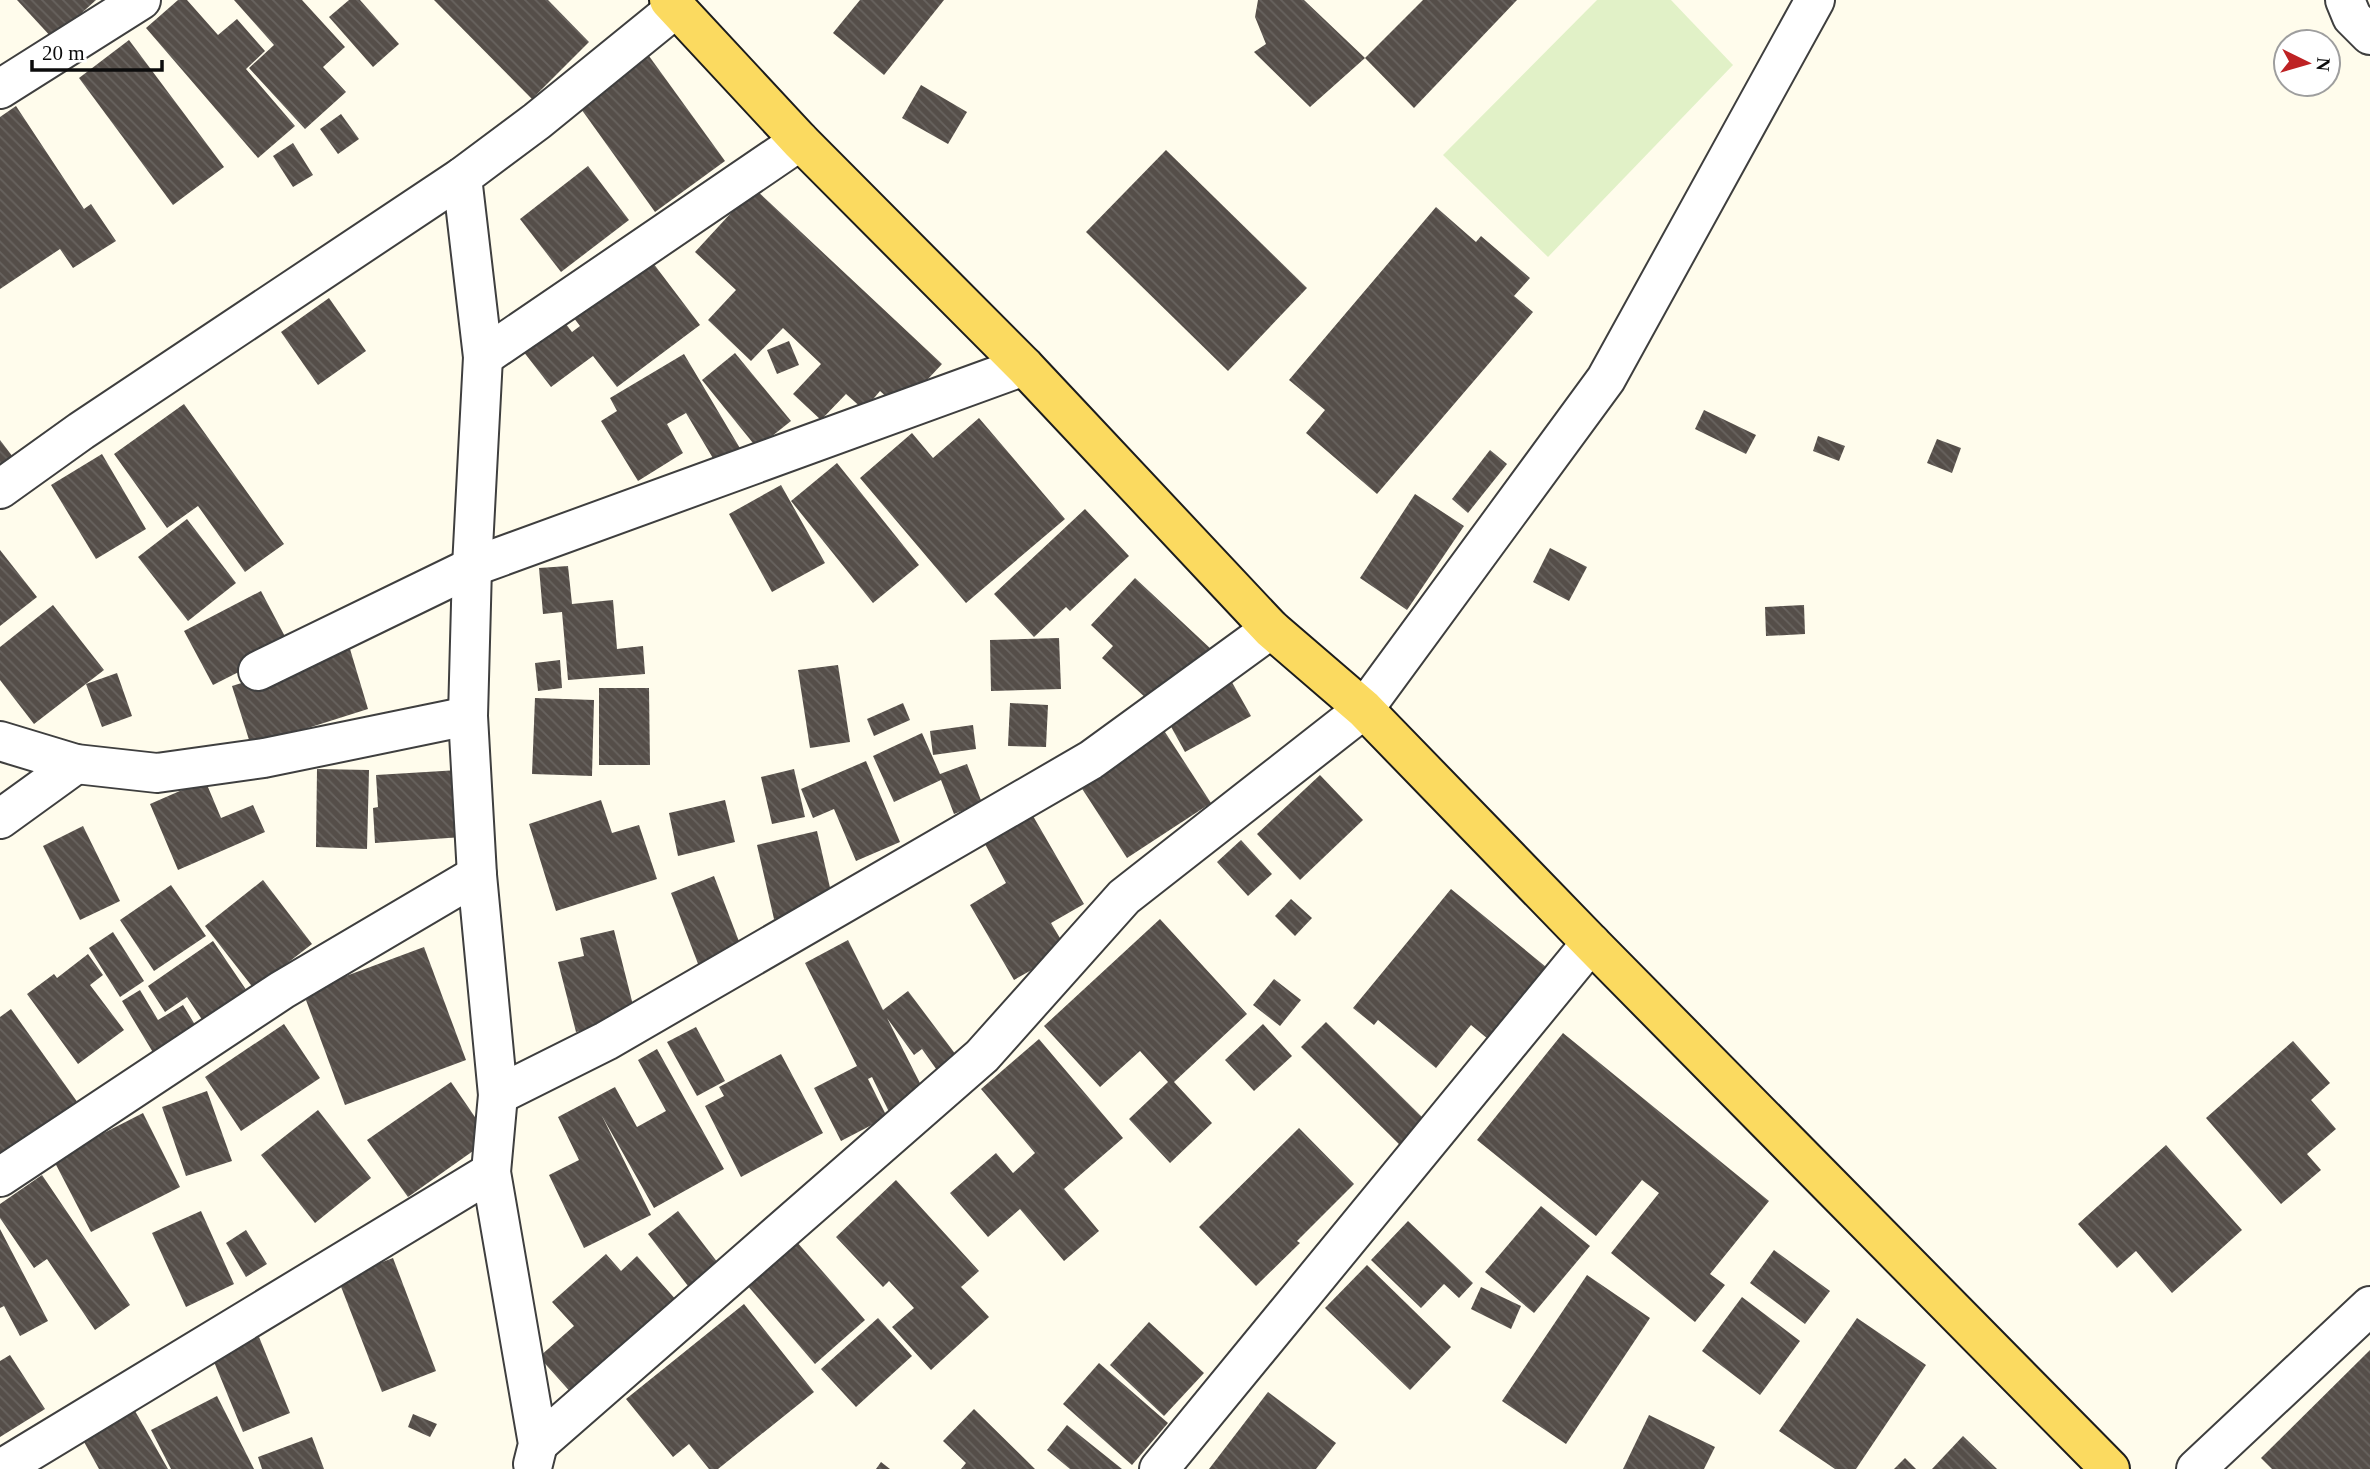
<svg xmlns="http://www.w3.org/2000/svg" width="2370" height="1469" font-family="'Times New Roman',serif">
	<defs>
		<pattern id="building-back-hatch" width="6" height="6" patternUnits="userSpaceOnUse" patternTransform="scale(1.75)"><rect width="6" height="6" fill="#554e49"/><path d="M-1 5l2 2M0 0l6 6M5-1l2 2" fill="none" stroke="#68635f"/></pattern>
	</defs>
	<rect width="100%" height="100%" fill="#fffcec"/>
	<!-- pitch -->
	<path fill="#e1f1c7" d="M1597,0H1671L1733,65L1548,257L1443,155Z"/>
	<!-- building -->
	<g fill="url(#building-back-hatch)">
		<path d="M17,0H96L53,39Z"/>
		<path d="M178,0H187L218,35L237,19L265,51L246,69L295,126L258,158L146,28Z"/>
		<path d="M234,0H302L345,47L323,67L346,92L305,129L249,68L274,45Z"/>
		<path d="M349,0H360L399,44L373,67L329,17Z"/>
		<path d="M434,0H548L589,42L532,99Z"/>
		<path d="M860,0H944L884,75L833,33Z"/>
		<path d="M1258,0H1304L1365,58L1310,107L1254,52L1266,44L1255,17Z"/>
		<path d="M1423,0H1517L1414,108L1365,58Z"/>
		<path d="M129,40L224,167L173,205L79,78Z"/>
		<path d="M649,56L725,161L655,212L579,106Z"/>
		<path d="M921,85L967,112L948,144L902,118Z"/>
		<path d="M16,106L84,209L91,204L116,241L73,268L60,249L0,289V117Z"/>
		<path d="M341,114L359,139L338,154L320,129Z"/>
		<path d="M293,143L313,175L293,187L273,156Z"/>
		<path d="M1166,150L1307,288L1228,371L1086,232Z"/>
		<path d="M588,166L629,220L561,272L520,219Z"/>
		<path d="M754,188L942,364L900,409L880,391L864,410L846,394L821,420L793,394L821,364L783,328L751,361L708,320L736,290L695,252Z"/>
		<path d="M1436,207L1476,242L1481,236L1530,278L1514,296L1533,312L1377,494L1306,433L1325,410L1289,380Z"/>
		<path d="M647,255L700,325L617,387L593,356L551,387L516,342L556,311L572,332L580,326L570,313Z"/>
		<path d="M329,298L366,351L318,385L281,332Z"/>
		<path d="M789,341L799,365L777,374L767,350Z"/>
		<path d="M735,353L791,421L757,448L702,380Z"/>
		<path d="M684,354L744,455L720,470L686,413L667,424L683,453L638,481L601,421L617,411L610,398Z"/>
		<path d="M184,404L284,544L245,572L198,506L167,528L114,454Z"/>
		<path d="M1704,410L1756,435L1746,454L1695,429Z"/>
		<path d="M979,418L1065,519L966,603L860,478L912,433L933,458Z"/>
		<path d="M1818,436L1845,446L1839,461L1813,451Z"/>
		<path d="M1937,439L1961,448L1952,473L1927,463Z"/>
		<path d="M0,440L16,461L0,473Z"/>
		<path d="M1490,450L1507,464L1468,513L1452,499Z"/>
		<path d="M102,454L146,529L96,559L51,485Z"/>
		<path d="M837,463L919,565L873,603L791,501Z"/>
		<path d="M781,485L825,563L772,592L729,514Z"/>
		<path d="M1415,494L1464,526L1407,610L1360,578Z"/>
		<path d="M1085,509L1129,556L1070,611L1066,607L1034,637L994,594Z"/>
		<path d="M187,519L236,583L188,621L138,557Z"/>
		<path d="M1550,548L1587,567L1569,601L1533,582Z"/>
		<path d="M0,550L37,597L0,626Z"/>
		<path d="M568,566L572,604L613,600L617,649L643,646L645,674L568,680L562,612L543,614L539,568Z"/>
		<path d="M1135,578L1212,650L1158,709L1102,658L1113,646L1091,625Z"/>
		<path d="M261,591L290,646L213,685L184,631Z"/>
		<path d="M53,605L104,670L34,724L0,680V647Z"/>
		<path d="M1804,605L1805,634L1766,636L1765,607Z"/>
		<path d="M1059,638L1061,689L991,691L990,640Z"/>
		<path d="M350,649L368,709L251,746L232,686Z"/>
		<path d="M560,660L562,688L538,691L535,663Z"/>
		<path d="M838,665L850,742L810,748L798,670Z"/>
		<path d="M117,673L132,716L102,727L86,684Z"/>
		<path d="M1229,677L1251,716L1185,752L1164,714Z"/>
		<path d="M599,688H649L650,765H599Z"/>
		<path d="M535,698L594,700L592,776L532,774Z"/>
		<path d="M903,703L910,720L874,736L867,719Z"/>
		<path d="M1010,703L1048,705L1046,747L1008,746Z"/>
		<path d="M973,725L976,749L933,755L930,731Z"/>
		<path d="M1163,729L1211,803L1127,858L1079,784Z"/>
		<path d="M922,733L940,774L967,764L982,803L954,814L941,780L894,802L873,756Z"/>
		<path d="M866,761L900,842L856,861L834,809L813,818L801,789Z"/>
		<path d="M317,769L369,770L367,849L316,847Z"/>
		<path d="M794,769L805,817L772,824L761,777Z"/>
		<path d="M459,770L463,837L375,843L373,808L378,807L376,775Z"/>
		<path d="M1320,775L1363,820L1300,880L1257,834Z"/>
		<path d="M205,780L221,818L253,805L265,832L178,870L150,804Z"/>
		<path d="M601,800L612,833L639,825L657,879L556,911L529,824Z"/>
		<path d="M725,800L735,842L678,856L669,813Z"/>
		<path d="M1033,816L1084,904L1051,923L1067,950L1014,980L970,905L1006,883L985,844Z"/>
		<path d="M83,826L120,901L80,920L43,846Z"/>
		<path d="M817,831L834,905L774,919L757,845Z"/>
		<path d="M1241,840L1272,874L1248,896L1217,862Z"/>
		<path d="M714,876L743,952L700,969L671,893Z"/>
		<path d="M263,880L312,944L254,989L205,926Z"/>
		<path d="M171,885L206,936L154,971L120,920Z"/>
		<path d="M1451,889L1557,976L1499,1048L1471,1025L1436,1068L1378,1020L1374,1025L1353,1008Z"/>
		<path d="M1291,899L1312,918L1295,936L1275,916Z"/>
		<path d="M1160,919L1247,1014L1174,1082L1212,1123L1170,1163L1129,1119L1168,1082L1140,1051L1100,1087L1044,1026Z"/>
		<path d="M614,930L636,1017L576,1032L558,962L584,956L580,938Z"/>
		<path d="M113,932L144,981L120,997L89,948Z"/>
		<path d="M848,940L883,1010L908,991L959,1059L939,1073L922,1049L914,1055L887,1018L927,1097L891,1116L872,1077L868,1079L887,1117L841,1141L814,1088L857,1066L805,963Z"/>
		<path d="M213,941L249,994L205,1024L187,997L165,1012L148,986Z"/>
		<path d="M424,947L466,1060L345,1105L303,992Z"/>
		<path d="M88,954L103,975L90,985L124,1030L78,1064L27,994L54,974L57,978Z"/>
		<path d="M1274,979L1301,1000L1280,1026L1253,1005Z"/>
		<path d="M140,990L158,1020L183,1005L200,1033L157,1059L122,1001Z"/>
		<path d="M11,1009L78,1103L0,1160V1017Z"/>
		<path d="M1326,1022L1430,1125L1405,1150L1301,1047Z"/>
		<path d="M284,1024L320,1078L241,1131L205,1077Z"/>
		<path d="M1263,1024L1292,1056L1254,1091L1225,1060Z"/>
		<path d="M696,1027L725,1081L697,1096L667,1042Z"/>
		<path d="M1563,1033L1769,1201L1710,1274L1725,1285L1695,1322L1611,1253L1659,1193L1642,1180L1596,1236L1477,1140Z"/>
		<path d="M1039,1039L1123,1138L1064,1189L1099,1231L1064,1261L1020,1209L988,1237L950,1193L996,1153L1013,1173L1035,1153L981,1089Z"/>
		<path d="M2293,1041L2330,1083L2311,1100L2336,1129L2307,1154L2321,1170L2281,1204L2206,1118Z"/>
		<path d="M657,1049L724,1169L654,1208L602,1116L651,1215L584,1248L549,1175L579,1160L558,1117L615,1087L637,1127L666,1111L638,1060Z"/>
		<path d="M781,1054L823,1133L741,1177L705,1106L724,1096L719,1087Z"/>
		<path d="M451,1082L490,1139L408,1197L367,1140Z"/>
		<path d="M207,1091L232,1161L186,1176L162,1107Z"/>
		<path d="M318,1110L371,1178L315,1223L261,1155Z"/>
		<path d="M143,1113L180,1187L91,1232L53,1159Z"/>
		<path d="M1299,1128L1354,1184L1297,1241L1300,1243L1256,1286L1199,1227Z"/>
		<path d="M2166,1145L2242,1230L2172,1293L2136,1251L2117,1268L2078,1224Z"/>
		<path d="M42,1175L130,1305L95,1330L47,1259L34,1268L0,1218V1204Z"/>
		<path d="M896,1180L979,1271L961,1287L989,1317L931,1370L892,1327L914,1308L889,1281L883,1287L836,1237Z"/>
		<path d="M1541,1206L1590,1246L1534,1313L1485,1272Z"/>
		<path d="M201,1211L234,1284L186,1307L152,1233Z"/>
		<path d="M678,1211L718,1263L688,1286L648,1234Z"/>
		<path d="M1408,1221L1473,1283L1459,1298L1444,1284L1421,1308L1371,1260Z"/>
		<path d="M0,1229L48,1321L20,1336L4,1306L0,1308Z"/>
		<path d="M246,1230L267,1264L246,1277L226,1243Z"/>
		<path d="M796,1241L865,1320L815,1364L747,1285Z"/>
		<path d="M1774,1250L1830,1291L1805,1324L1750,1283Z"/>
		<path d="M606,1254L621,1271L637,1256L678,1302L574,1396L539,1357L574,1326L552,1302Z"/>
		<path d="M393,1258L436,1371L382,1392L338,1279Z"/>
		<path d="M1367,1265L1451,1347L1410,1390L1325,1308Z"/>
		<path d="M1587,1275L1650,1318L1566,1444L1502,1401Z"/>
		<path d="M1481,1287L1521,1306L1511,1329L1471,1309Z"/>
		<path d="M1742,1297L1800,1341L1760,1395L1702,1351Z"/>
		<path d="M744,1304L814,1392L718,1469H709L689,1444L673,1457L626,1399Z"/>
		<path d="M878,1318L912,1356L856,1407L821,1369Z"/>
		<path d="M1857,1318L1926,1365L1856,1469H1835L1779,1431Z"/>
		<path d="M1149,1322L1204,1373L1164,1416L1110,1365Z"/>
		<path d="M259,1337L290,1413L243,1432L212,1357Z"/>
		<path d="M2370,1350V1469H2272L2261,1458Z"/>
		<path d="M10,1355L45,1409L0,1437V1361Z"/>
		<path d="M1099,1363L1168,1423L1132,1465L1063,1404Z"/>
		<path d="M1268,1392L1336,1443L1316,1469H1209Z"/>
		<path d="M217,1396L254,1469H171L151,1430Z"/>
		<path d="M974,1409L1035,1469H961L966,1463L943,1441Z"/>
		<path d="M135,1411L168,1469H99L83,1440Z"/>
		<path d="M413,1414L437,1424L430,1437L408,1427Z"/>
		<path d="M1649,1415L1715,1447L1704,1469H1623Z"/>
		<path d="M1067,1425L1122,1469H1070L1047,1450Z"/>
		<path d="M1963,1436L1997,1469H1932Z"/>
		<path d="M312,1437L324,1469H262L258,1457Z"/>
		<path d="M1905,1458L1916,1469H1894Z"/>
		<path d="M881,1462L890,1469H876Z"/>
	</g>
	<g fill="none" stroke-linecap="round" stroke-linejoin="round">
		<!-- street casing -->
		<g stroke="#3f3f3f" stroke-width="42">
			<g id="street">
				<path d="M2345,0L2352,17L2370,35"/>
				<path d="M0,89L141,0"/>
				<path d="M483,357L800,141"/>
				<path d="M0,489L81,431L462,177"/>
				<path d="M258,671L472,567L1024,366"/>
				<path d="M0,741L76,764L157,773L264,758L468,716"/>
				<path d="M0,819L76,764"/>
				<path d="M498,1095L606,1041L1091,760L1271,629"/>
				<path d="M0,1177L282,990L477,875"/>
				<path d="M538,1444L982,1056L1124,897L1364,709L1606,379L1815,0"/>
				<path d="M533,1464L538,1444L491,1172L498,1095L477,875L468,716L472,567L483,357L462,177L537,121L676,8"/>
				<path d="M1,1469L491,1172"/>
				<path d="M1159,1469L1591,943"/>
				<path d="M2196,1469L2370,1306"/>
			</g>
		</g>
		<!-- primary casing -->
		<g stroke="#1d1d1d" stroke-width="42">
			<path id="primary" d="M669,0L800,141L1024,366L1271,629L1364,709L1591,943L2110,1469"/>
		</g>
		<!-- street -->
		<use href="#street" stroke="#fff" stroke-width="38"/>
		<!-- primary -->
		<use href="#primary" stroke="#fbda60" stroke-width="38"/>
	</g>
	<!-- north arrow -->
	<g transform="translate(2307 63) rotate(95)"><circle r="33" fill="#ffffff" stroke="#9e9e9e" stroke-width="2"/>
	<path d="M0-5L12 26L0 18L-12 26Z" fill="#be2224"/>
	<text y="-10" font-size="19" font-weight="bold" text-anchor="middle" fill="#0c0c0c">N</text>
	</g>
	<!-- scale -->
	<path d="M32 60v10h130v-10" fill="none" stroke="#0c0c0c" stroke-width="3.5"/>
	<text x="42" y="60" font-size="21" fill="#0c0c0c" stroke="#ffffff" stroke-width="5" paint-order="stroke">20 m</text>
</svg>
